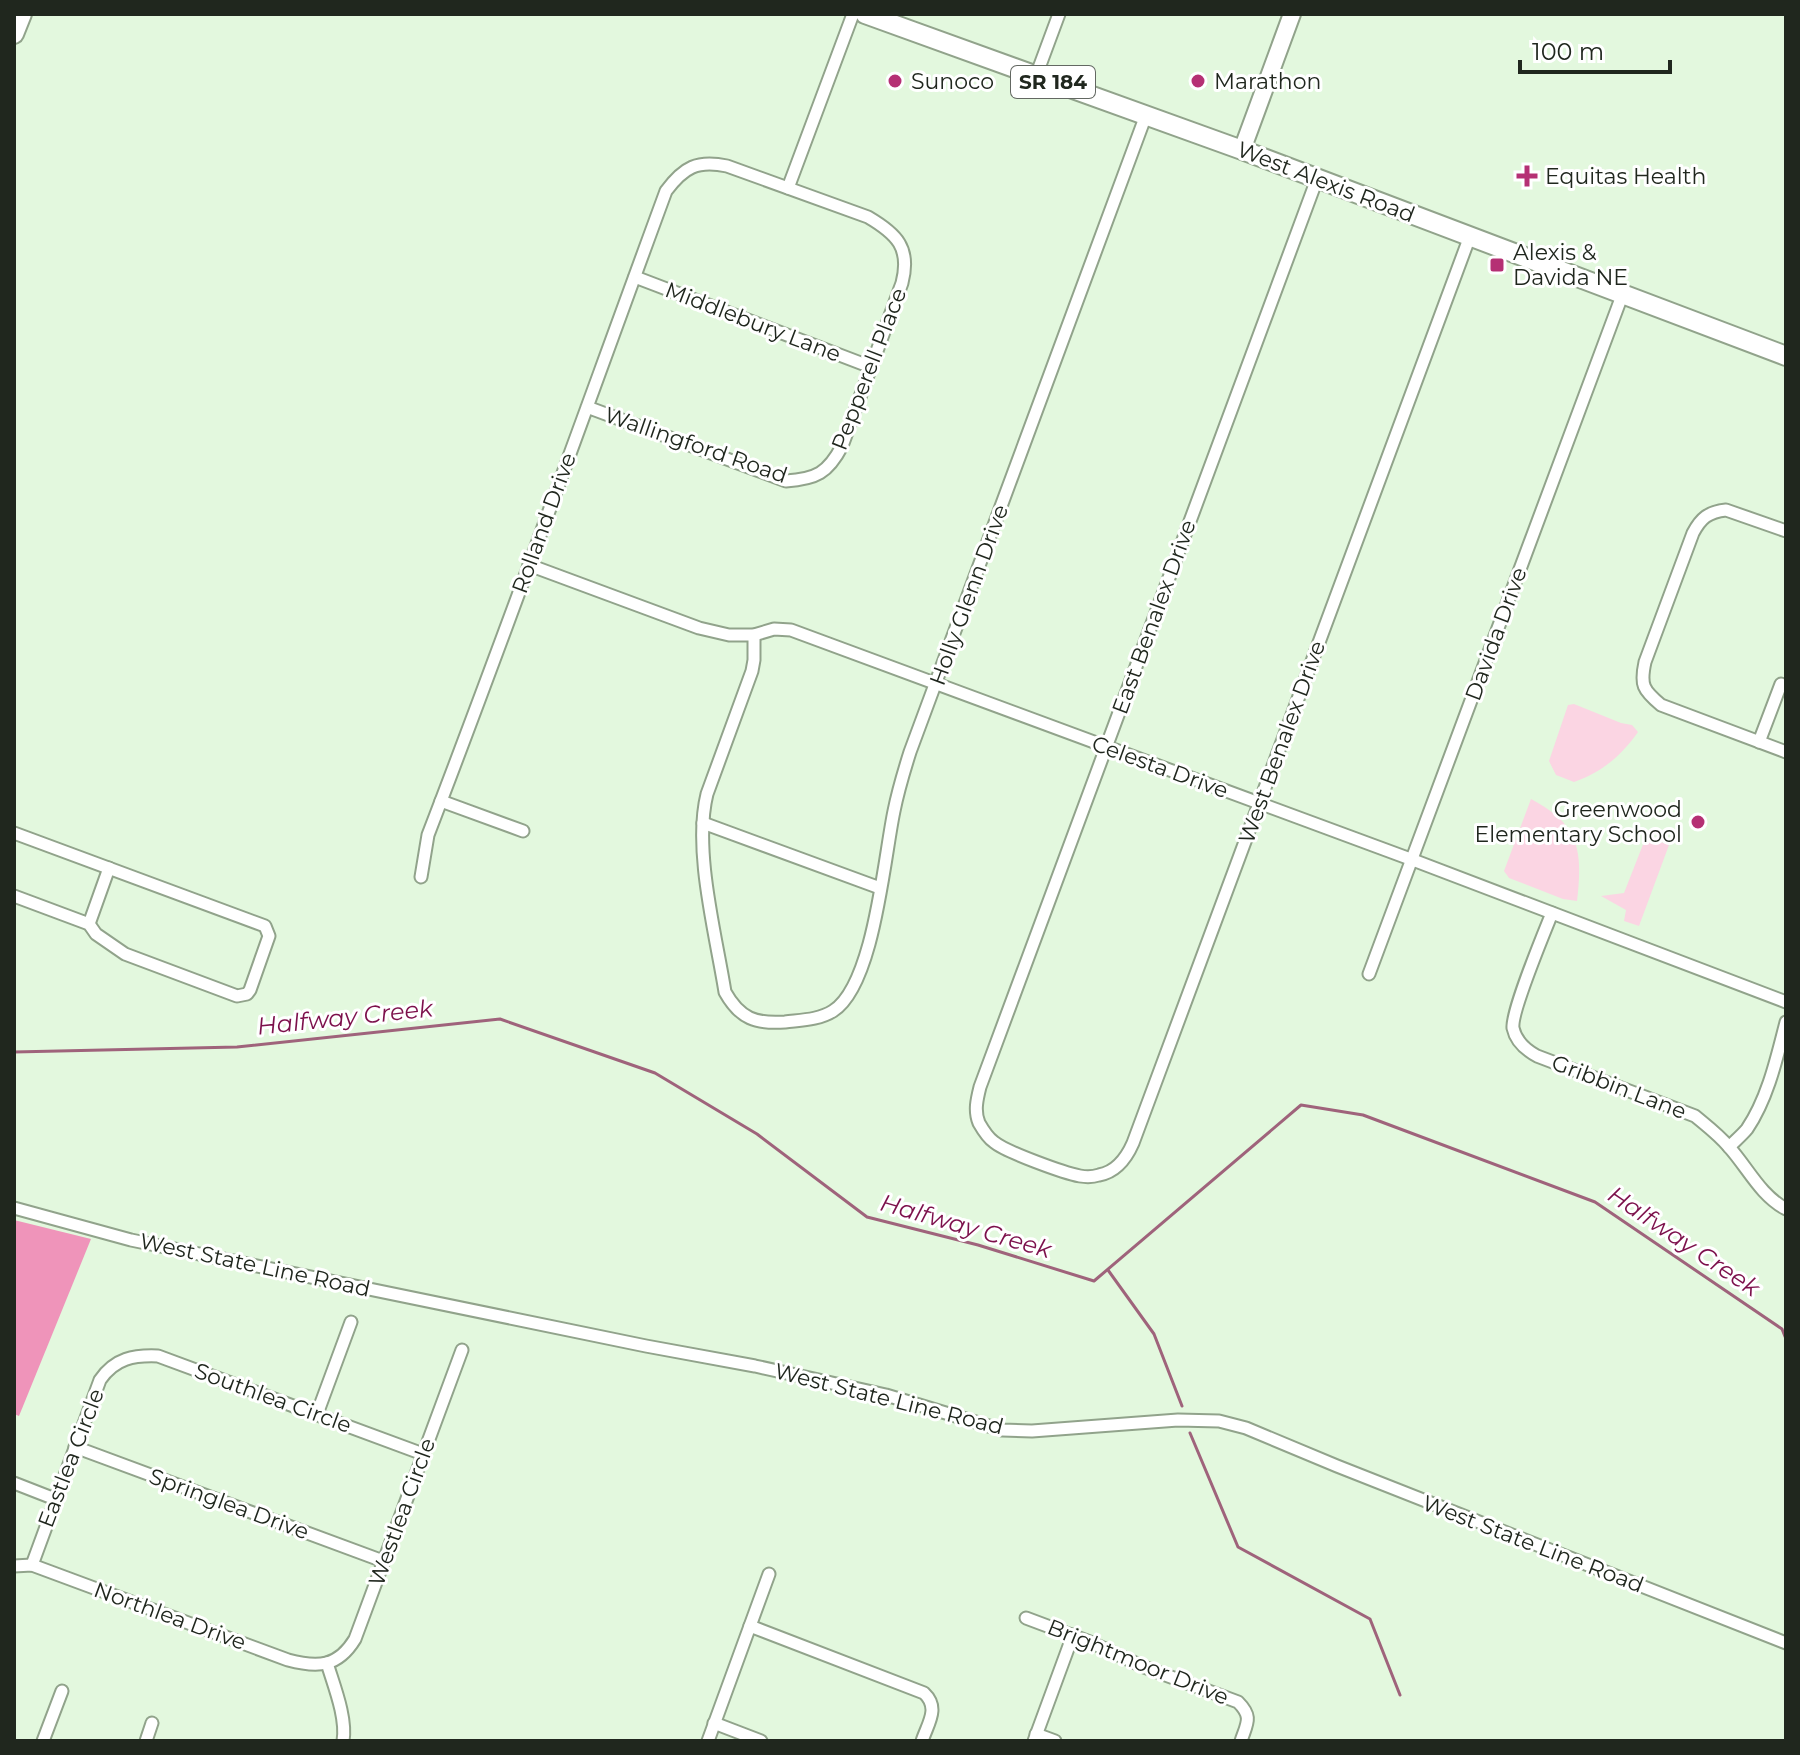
<svg xmlns="http://www.w3.org/2000/svg" width="1800" height="1755" font-family="Montserrat,sans-serif">
	<rect width="100%" height="100%" fill="#e3f8de"/>
	<!-- green -->
	<g fill="#fbd5e3">
		<path d="M1574,704L1621,723L1632,725L1638,732C1621,756 1602,772 1574,782L1556,775L1549,761L1568,705Z"/>
		<path d="M1531,799C1579,824 1583,850 1577,901L1563,899L1509,878L1504,871Z"/>
		<path d="M1653,839L1669,845L1639,926L1624,921L1626,910L1601,896L1624,893L1644,842Z"/>
	</g>
	<!-- forest -->
	<path fill="#ef94ba" d="M14,1220L91,1239L19,1416L14,1414Z"/>
	<g fill="none" stroke-linecap="round" stroke-linejoin="round">
		<!-- stream -->
		<g stroke="#9f637b" stroke-width="3">
			<path d="M14,1052L237,1047L500,1019L655,1073L757,1134L867,1217L978,1245L1094,1281L1301,1105L1363,1115L1595,1202L1782,1329L1786,1339"/>
			<path d="M1108,1270L1154,1334L1182,1406"/>
			<path d="M1190,1433L1238,1547L1370,1619L1400,1695"/>
		</g>
		<!-- street casing -->
		<g stroke="#91a38b" stroke-width="15">
			<g id="street">
				<path d="M1036,76L1059,14"/>
				<path d="M1317,179L980,1087C977,1099 974,1111 979,1123C983,1130 988,1138 994,1142C1006,1152 1064,1173 1080,1176C1086,1177 1093,1177 1099,1175C1116,1172 1126,1159 1133,1143L1470,236"/>
				<path d="M788,188L853,14"/>
				<path d="M635,277L871,367"/>
				<path d="M1786,531L1726,510C1708,512 1701,518 1693,533L1645,662C1640,685 1643,690 1661,705L1786,752"/>
				<path d="M529,565L699,628L729,635H754L774,629L791,630L1413,860L1786,1002"/>
				<path d="M754,635V660L752,671L707,794C693,850 716,935 725,992C740,1019 756,1024 785,1022C801,1020 819,1020 833,1011C874,985 884,858 894,811C898,791 904,771 910,752L1146,115"/>
				<path d="M1759,742L1781,684"/>
				<path d="M441,801L523,831"/>
				<path d="M703,823L880,888"/>
				<path d="M14,833L265,926L269,936L250,990L247,994L237,996L125,954L96,934L89,924L14,896"/>
				<path d="M421,877L428,835C510,622 587,406 666,191C684,167 697,160 727,166L868,217C897,234 911,248 902,283L842,446C828,473 816,479 786,481L587,407"/>
				<path d="M1552,913C1544,933 1511,1012 1513,1028C1516,1042 1526,1050 1537,1056L1695,1116C1707,1126 1719,1135 1729,1147C1748,1168 1760,1195 1786,1209"/>
				<path d="M89,924L109,868"/>
				<path d="M1369,974L1623,293"/>
				<path d="M1729,1147C1735,1141 1742,1135 1747,1129C1768,1098 1777,1057 1786,1022"/>
				<path d="M14,1208L131,1240L646,1346L755,1366L886,1395L1002,1430L1032,1431L1178,1420L1219,1421L1246,1428L1337,1466L1786,1643"/>
				<path d="M317,1414L351,1322"/>
				<path d="M75,1447L383,1561"/>
				<path d="M14,1483L55,1499"/>
				<path d="M32,1565L100,1380C115,1358 134,1355 158,1356L423,1454"/>
				<path d="M14,1566L32,1565L288,1660C318,1668 338,1667 355,1639L462,1350"/>
				<path d="M1026,1618L1090,1642L1144,1667L1238,1702C1253,1717 1247,1723 1241,1741"/>
				<path d="M750,1626L924,1693C940,1708 928,1723 922,1741"/>
				<path d="M327,1663C334,1686 347,1718 343,1741"/>
				<path d="M714,1723L761,1741"/>
				<path d="M1036,1734L1055,1741"/>
				<path d="M43,1741L62,1691"/>
				<path d="M146,1741L152,1723"/>
				<path d="M708,1741L769,1574"/>
				<path d="M1034,1741L1073,1635"/>
			</g>
		</g>
		<!-- secondary casing -->
		<g stroke="#91a38b" stroke-width="20">
			<path id="secondary" d="M1242,150L1292,14"/>
		</g>
		<!-- primary casing -->
		<g stroke="#91a38b" stroke-width="22">
			<g id="primary">
				<path d="M865,14L1242,150L1786,356"/>
				<path d="M14,34L22,14"/>
			</g>
		</g>
		<!-- street -->
		<use href="#street" stroke="#fff" stroke-width="11"/>
		<!-- secondary -->
		<use href="#secondary" stroke="#fff" stroke-width="16"/>
		<!-- primary -->
		<use href="#primary" stroke="#fff" stroke-width="18"/>
	</g>
	<!-- markers -->
	<g fill="#b53074" stroke="#fff" stroke-width="3">
		<circle cx="895" cy="81" r="8"/>
		<circle cx="1198" cy="81" r="8"/>
		<path d="M1523 164h8v8h8v8h-8v8h-8v-8h-8v-8h8z"/>
		<rect x="1489" y="257" width="16" height="16" rx="4"/>
		<circle cx="1698" cy="822" r="8"/>
	</g>
	<g text-anchor="middle" dominant-baseline="central" stroke-width="6" stroke-linejoin="round" paint-order="stroke">
		<!-- shield labels -->
		<rect fill="#fff" stroke="#636862" stroke-width="2" x="1011" y="66" width="84" height="32" rx="6"/>
		<g font-size="20" font-weight="bold" fill="#20271e">
			<text x="1053" y="82">SR 184</text>
		</g>
		<!-- poi labels -->
		<g font-size="22" fill="#20271e" stroke="#fff" text-anchor="start">
			<text x="911" y="81">Sunoco</text>
			<text x="1214" y="81">Marathon</text>
			<text x="1545" y="176">Equitas Health</text>
			<text x="1513" y="252">Alexis &amp;<tspan x="1513" dy="25">Davida NE</tspan></text>
			<text x="1682" y="809" text-anchor="end">Greenwood<tspan x="1682" dy="25">Elementary School</tspan></text>
		</g>
		<!-- street labels -->
		<g font-size="22" fill="#20271e" stroke="#fff">
			<text transform="translate(1326 182) rotate(21)">West Alexis Road</text>
			<text transform="translate(753 322) rotate(21)">Middlebury Lane</text>
			<text transform="translate(869 369) rotate(-69)">Pepperell Place</text>
			<text transform="translate(696 445) rotate(19)">Wallingford Road</text>
			<text transform="translate(544 523) rotate(-70)">Rolland Drive</text>
			<text transform="translate(969 595) rotate(-70)">Holly Glenn Drive</text>
			<text transform="translate(1154 617) rotate(-70)">East Benalex Drive</text>
			<text transform="translate(1496 634) rotate(-70)">Davida Drive</text>
			<text transform="translate(1282 742) rotate(-70)">West Benalex Drive</text>
			<text transform="translate(1160 767) rotate(20)">Celesta Drive</text>
			<text transform="translate(1619 1087) rotate(21)">Gribbin Lane</text>
			<text transform="translate(255 1265) rotate(12)">West State Line Road</text>
			<text transform="translate(273 1398) rotate(20)">Southlea Circle</text>
			<text transform="translate(889 1399) rotate(14)">West State Line Road</text>
			<text transform="translate(71 1458) rotate(-69)">Eastlea Circle</text>
			<text transform="translate(229 1504) rotate(20)">Springlea Drive</text>
			<text transform="translate(402 1512) rotate(-70)">Westlea Circle</text>
			<text transform="translate(1533 1544) rotate(21)">West State Line Road</text>
			<text transform="translate(170 1616) rotate(20)">Northlea Drive</text>
			<text transform="translate(1138 1662) rotate(22)">Brightmoor Drive</text>
		</g>
		<!-- water labels -->
		<g font-size="24" font-style="italic" fill="#7c104b" stroke="#fff">
			<text transform="translate(345 1017) rotate(-6)">Halfway Creek</text>
			<text transform="translate(966 1226) rotate(16)">Halfway Creek</text>
			<text transform="translate(1684 1241) rotate(34)">Halfway Creek</text>
		</g>
	</g>
	<!-- border -->
	<rect width="1800" height="1755" fill="none" stroke="#20271e" stroke-width="32"/>
	<!-- scale -->
	<path d="M1520 60v12h150v-12" fill="none" stroke="#20271e" stroke-width="4"/>
	<text x="1532" y="60" font-size="24" fill="#20271e" stroke="#ffffff" stroke-width="6" paint-order="stroke">100 m</text>
</svg>
